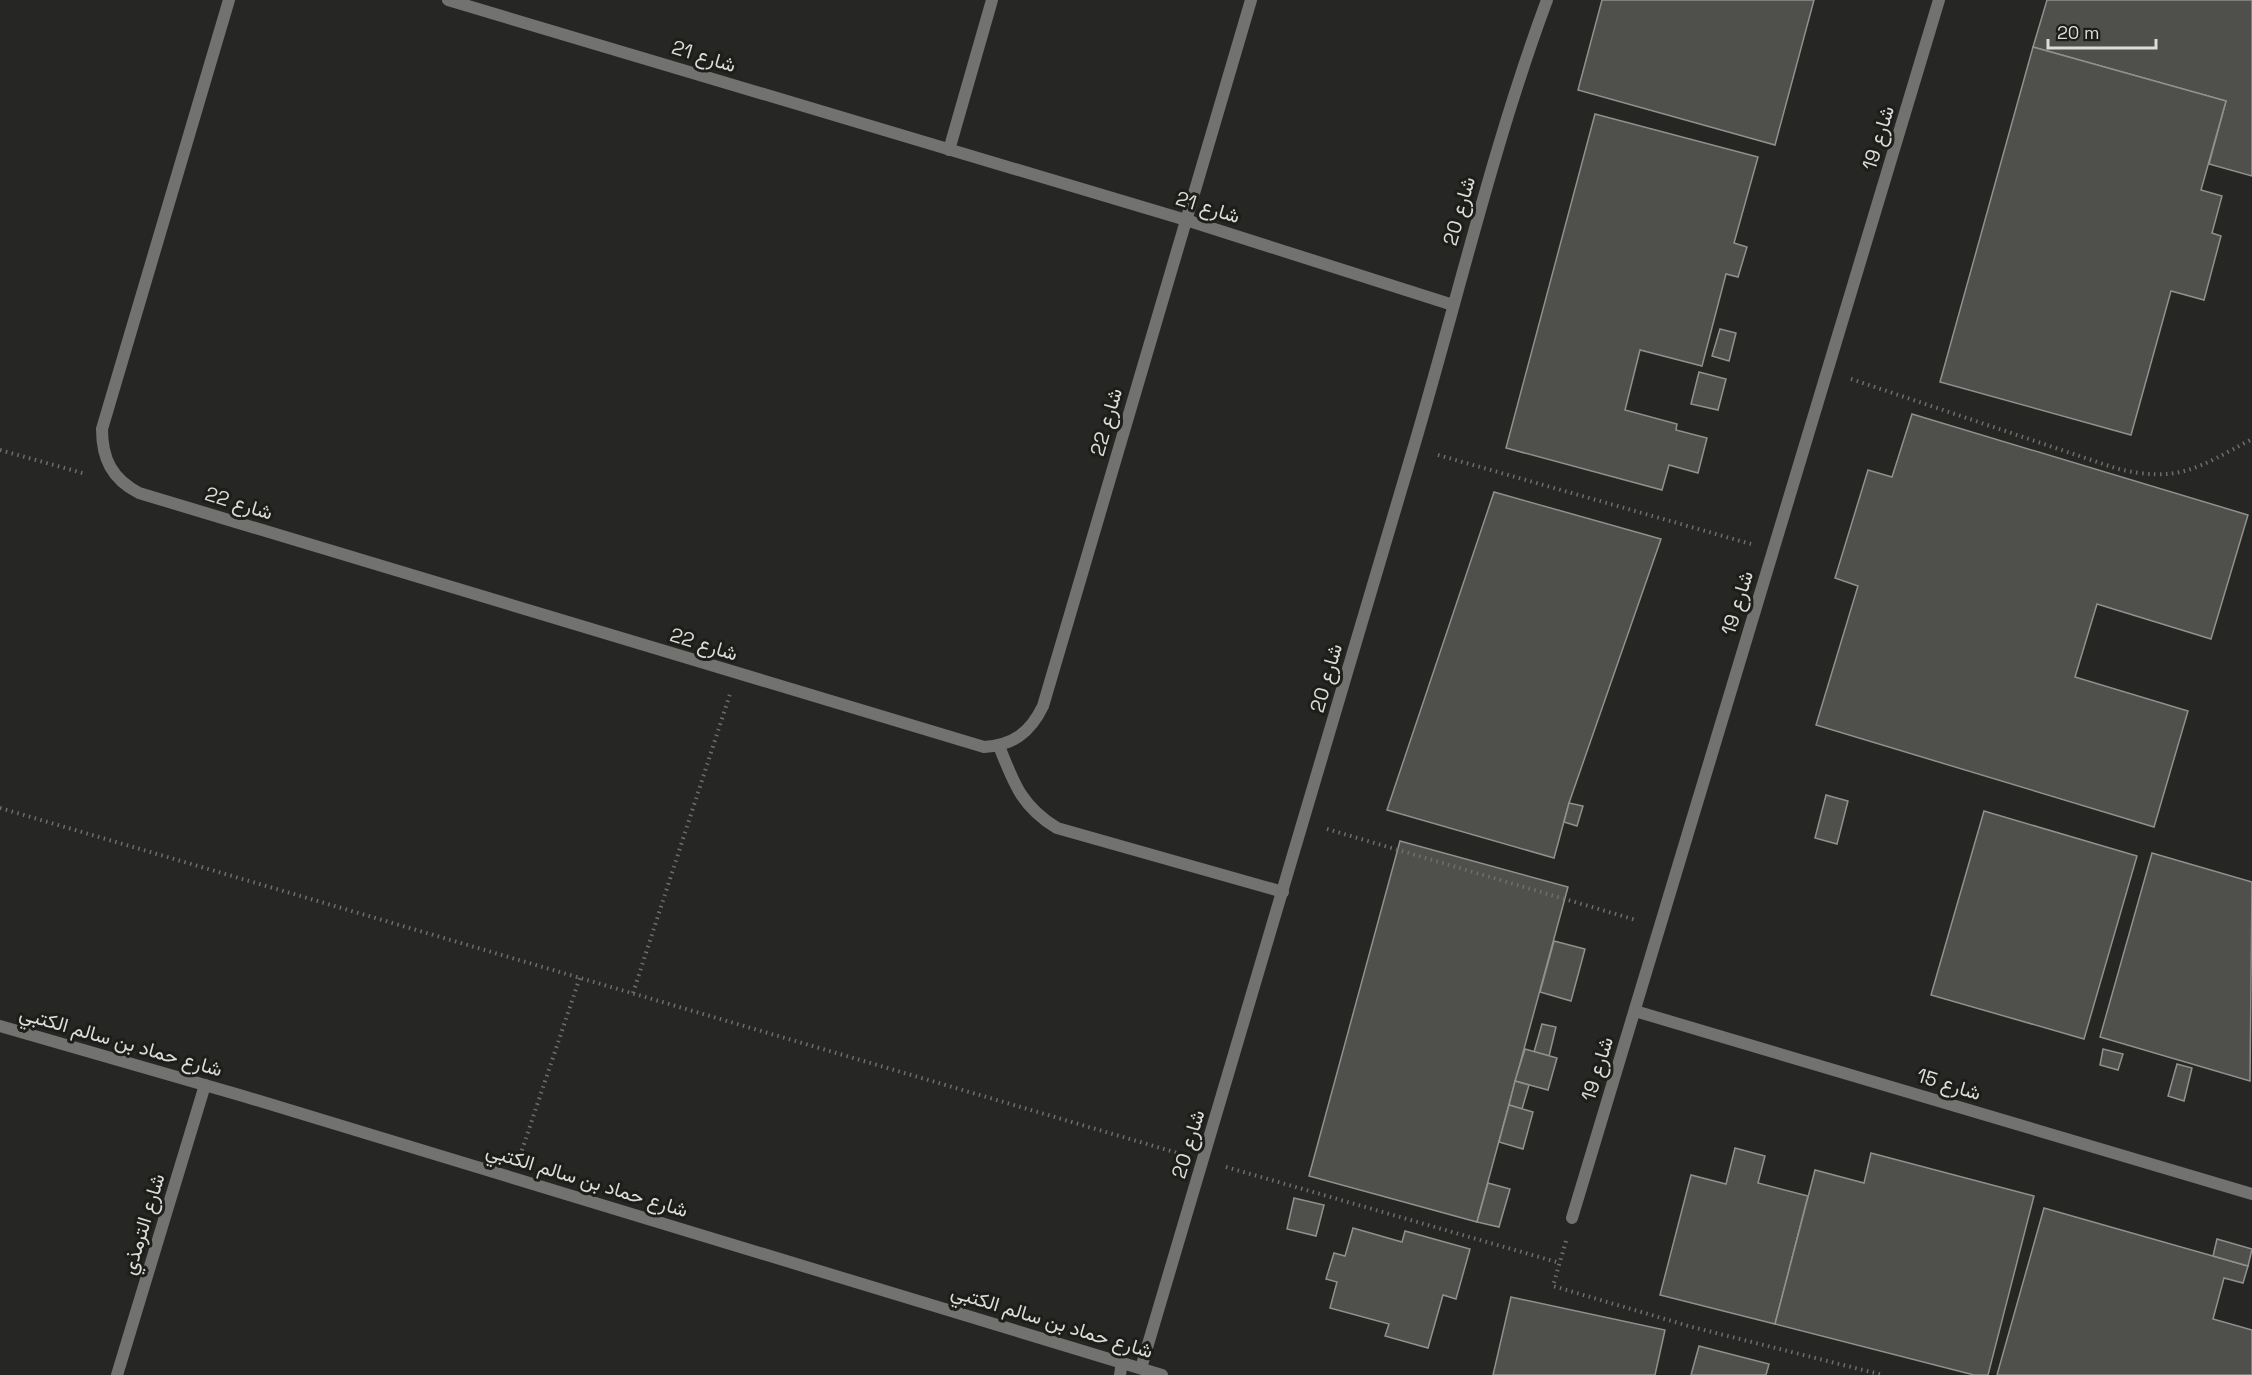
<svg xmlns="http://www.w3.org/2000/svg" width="2252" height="1375" font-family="'Space Grotesk',Vazirmatn,sans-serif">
	<rect width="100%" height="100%" fill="#262724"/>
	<!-- building -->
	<g fill="#4f4f4c" stroke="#90908d" stroke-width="1.5">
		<path d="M1602,0H1814L1775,145L1578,90Z"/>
		<path d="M2047,0H2252V176L2209,164L2226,101L2033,47Z"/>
		<path d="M2033,47L2226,101L2201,190L2222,196L2212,233L2221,236L2204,300L2171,291L2131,435L1940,382Z"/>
		<path d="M1595,114L1758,157L1734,243L1747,247L1738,277L1726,274L1702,366L1640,350L1625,410L1677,424L1676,430L1707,438L1698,473L1669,465L1662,490L1506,448Z"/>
		<path d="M1720,329L1736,333L1729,361L1712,356Z"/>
		<path d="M1699,372L1726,379L1718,410L1691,404Z"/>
		<path d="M1912,414L2248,515L2211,639L2097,604L2075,677L2188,711L2154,827L1816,725L1858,586L1835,578L1868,470L1892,477Z"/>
		<path d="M1494,492L1661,539L1569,803L1554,858L1387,810Z"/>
		<path d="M1826,795L1848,801L1837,844L1815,838Z"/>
		<path d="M1569,803L1583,806L1577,826L1564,822Z"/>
		<path d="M1984,811L2137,856L2084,1039L1931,995Z"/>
		<path d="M1400,841L1568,887L1477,1222L1309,1176Z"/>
		<path d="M2152,853L2252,882L2250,1081L2100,1037Z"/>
		<path d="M1554,941L1585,949L1571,1001L1540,992Z"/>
		<path d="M1542,1024L1556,1027L1549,1056L1534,1052Z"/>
		<path d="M1525,1049L1557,1058L1548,1090L1515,1081Z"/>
		<path d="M2103,1049L2123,1054L2118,1070L2100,1065Z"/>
		<path d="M2177,1064L2192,1068L2184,1101L2168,1096Z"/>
		<path d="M1515,1081L1529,1085L1522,1109L1509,1105Z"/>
		<path d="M1509,1105L1533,1112L1523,1149L1499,1142Z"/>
		<path d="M1735,1148L1765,1156L1758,1183L1808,1196L1775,1324L1660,1295L1691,1175L1726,1184Z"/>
		<path d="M1871,1153L2034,1196L1988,1375H1974L1775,1324L1815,1170L1864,1183Z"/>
		<path d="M1488,1183L1510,1189L1499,1227L1477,1222Z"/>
		<path d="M1294,1198L1324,1205L1316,1236L1287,1229Z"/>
		<path d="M2044,1208L2248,1266L2243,1283L2224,1278L2213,1319L2252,1330V1375H1997Z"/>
		<path d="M1353,1228L1402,1242L1405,1231L1470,1249L1456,1299L1443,1295L1428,1348L1385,1336L1389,1324L1330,1308L1337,1282L1326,1279L1334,1253L1345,1256Z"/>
		<path d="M2217,1239L2252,1249L2248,1266L2213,1256Z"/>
		<path d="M1511,1297L1665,1330L1655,1375H1493Z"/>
		<path d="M1699,1346L1769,1364L1766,1375H1691Z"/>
	</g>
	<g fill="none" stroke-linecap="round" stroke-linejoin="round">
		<!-- path -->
		<g stroke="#6e6e6c" stroke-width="4" stroke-dasharray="1.5 4.5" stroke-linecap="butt">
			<path d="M1851,379L2115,468C2177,484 2198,468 2252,439"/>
			<path d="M0,450L86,474"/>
			<path d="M1438,455L1751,544"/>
			<path d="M0,808L1181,1154"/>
			<path d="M1327,829L1636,920"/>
			<path d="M633,993L730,694"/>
			<path d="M520,1156L580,977"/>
			<path d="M1226,1167L1560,1263"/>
			<path d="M1566,1241L1553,1286L1692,1327L1883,1375"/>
		</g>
		<!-- minor -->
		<g stroke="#727270" stroke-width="12">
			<path d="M229,0L102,429C102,459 112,479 139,493L984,747C1013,745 1030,733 1043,706L1251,0"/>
			<path d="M448,0L1186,220L1453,305"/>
			<path d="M949,150L992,0"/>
			<path d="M999,746C1014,784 1022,807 1057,828L1283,892"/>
			<path d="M1635,1011L2252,1194"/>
			<path d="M0,1026L243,1096L1162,1375"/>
			<path d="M1572,1218L1939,0"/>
			<path d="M1141,1368C1233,1063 1323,758 1412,453C1457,302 1492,148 1547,0"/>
			<path d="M117,1375L205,1085"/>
			<path d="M1120,1375L1122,1362"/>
		</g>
	</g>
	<g text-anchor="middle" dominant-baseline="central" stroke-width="6" stroke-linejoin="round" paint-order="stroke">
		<!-- street labels -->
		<g font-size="20" fill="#dcdcda" stroke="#1d1d1a">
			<text transform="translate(704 56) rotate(17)">شارع 21</text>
			<text transform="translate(1878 138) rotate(-73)">شارع 19</text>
			<text transform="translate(1208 207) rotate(17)">شارع 21</text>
			<text transform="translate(1459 211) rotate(-74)">شارع 20</text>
			<text transform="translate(1106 422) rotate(-74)">شارع 22</text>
			<text transform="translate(239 503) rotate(17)">شارع 22</text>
			<text transform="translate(1737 603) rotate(-73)">شارع 19</text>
			<text transform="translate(704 644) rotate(17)">شارع 22</text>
			<text transform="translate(1326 678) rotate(-74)">شارع 20</text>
			<text transform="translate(121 1041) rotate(16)">شارع حماد بن سالم الكتبي</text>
			<text transform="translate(1597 1069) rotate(-73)">شارع 19</text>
			<text transform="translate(1949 1084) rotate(17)">شارع 15</text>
			<text transform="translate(1188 1144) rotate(-73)">شارع 20</text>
			<text transform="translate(587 1180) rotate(17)">شارع حماد بن سالم الكتبي</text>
			<text transform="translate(143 1224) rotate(-73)">شارع الترمذي</text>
			<text transform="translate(1052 1321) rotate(17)">شارع حماد بن سالم الكتبي</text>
		</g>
	</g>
	<!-- scale -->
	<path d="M2048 39v9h108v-9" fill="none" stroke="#dcdcda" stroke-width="3"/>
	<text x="2057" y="39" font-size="18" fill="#dcdcda" stroke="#1d1d1a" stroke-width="4.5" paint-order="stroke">20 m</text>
</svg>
